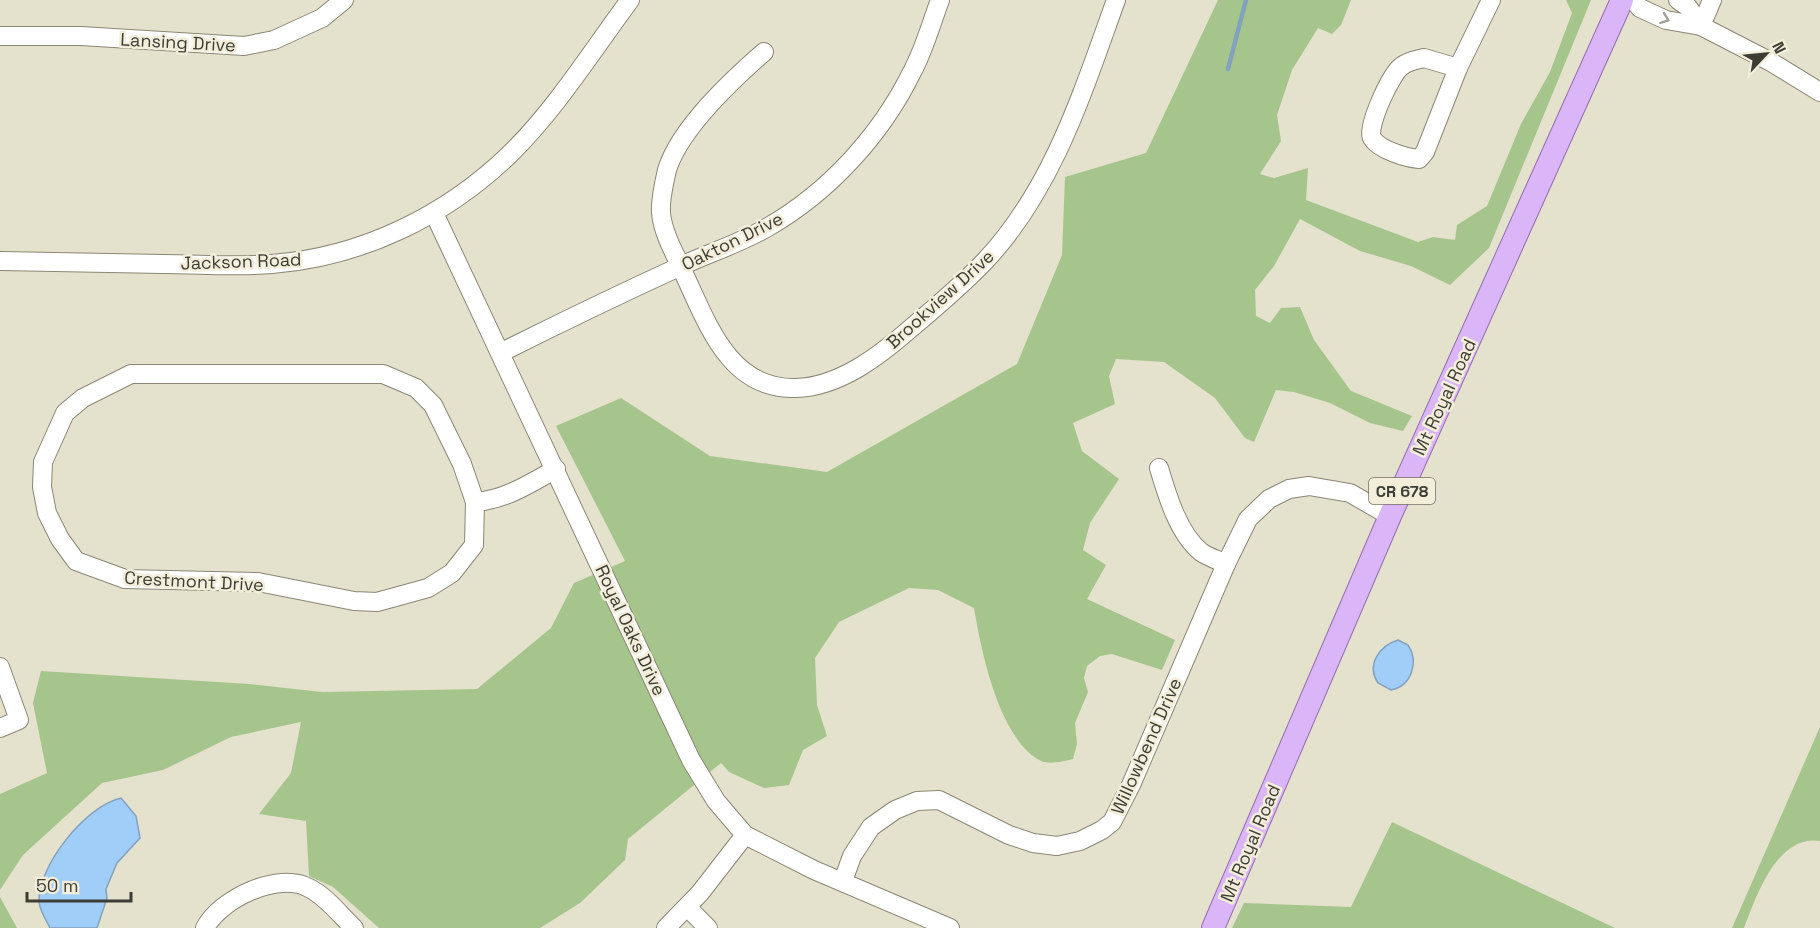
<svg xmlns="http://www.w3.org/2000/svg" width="1820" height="928" font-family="'Space Grotesk',sans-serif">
	<rect width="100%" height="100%" fill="#e4e1cd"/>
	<!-- green -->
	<g fill="#a6c58d">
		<path d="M1218,0H1351L1341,25L1332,34L1318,28L1292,70L1277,115L1281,141L1260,174L1274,178L1308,168L1306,200L1418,242L1433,237L1455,240L1457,225L1487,206L1521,124L1550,72L1572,13L1566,0H1591L1489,248L1450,285L1411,266L1360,251L1300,219L1274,266L1255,290L1256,316L1270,323L1281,308L1300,307L1314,340L1351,391L1412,416L1403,431L1370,423L1330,403L1294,392L1276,390L1254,442L1245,438L1215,398L1164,362L1116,359L1109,376L1115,404L1073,423L1082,451L1119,479L1090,523L1083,550L1106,565L1087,599L1175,640L1162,670L1112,654L1100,656L1087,666L1084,678L1088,692L1075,723L1077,744L1073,759C1064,761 1050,765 1041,761C999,740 981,650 974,608L938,590L909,588L839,622L815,658L817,705L827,736L803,750L789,785L764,788L729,772L721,763L628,839L625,860L580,903L540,928H379L333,887L309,876L306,821L259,814L291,773L301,722L231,737L163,770L102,783L23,855L0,890V794L47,773L33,703L41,671L249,684L322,692L477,689L551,628L574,583L625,561L556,426L621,398L710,456L827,472L1017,364L1062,255L1065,177L1146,153Z"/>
		<path d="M1820,727V841C1777,834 1756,897 1744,928H1732Z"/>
		<path d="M1392,822L1615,928H1232L1244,903L1351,907Z"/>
		<path d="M0,897L17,928H0Z"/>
	</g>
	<!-- water -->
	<g fill="#a0cef9" stroke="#83a2be" stroke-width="1.5">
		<path d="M1398,640L1408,645C1419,661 1412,686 1391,690L1378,683C1366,665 1379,646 1398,640Z"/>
		<path d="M121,798L136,816L140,838L117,863L106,889L107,898L97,928H50C46,920 40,911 39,902C38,865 86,806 121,798Z"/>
	</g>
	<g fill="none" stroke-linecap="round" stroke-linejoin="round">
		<!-- stream -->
		<path stroke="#83a2be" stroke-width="4.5" d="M1228,69L1246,0"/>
		<!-- minor casing -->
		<g stroke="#8a8775" stroke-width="20">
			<g id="minor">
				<path d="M1634,0L1640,8L1666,20L1701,26L1771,62L1820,92"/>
				<path d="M1678,0L1688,7L1701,26"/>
				<path d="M1701,26L1712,0"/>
				<path d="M0,36H81L244,46L274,40L322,18L344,0"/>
				<path d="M764,52C732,80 680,128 667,170C664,183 660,200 661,213C663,235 677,257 685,276C708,325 730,390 796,388C839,387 879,356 910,329C935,308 962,285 985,261C1053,189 1083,91 1116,0"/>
				<path d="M1424,58L1458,68L1425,152L1419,159C1407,158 1379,150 1372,138C1366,128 1391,73 1402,66C1408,61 1416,60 1424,58Z"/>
				<path d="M1458,68L1491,0"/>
				<path d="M434,213L691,760L716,801L745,835L814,870L950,928"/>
				<path d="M0,261C54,262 109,263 163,264C199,264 236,267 272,264C362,257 446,216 510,154C556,109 592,51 630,0"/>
				<path d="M500,353C560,323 620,294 681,266C709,253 741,243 768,227C829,192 881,135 912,72C924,50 931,24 940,0"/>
				<path d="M131,374H383L416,388L433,405L462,464L475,502L474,545L452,573L428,588L377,602L354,601L258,582L125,579L76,561L60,539L47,513L42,487L43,462L65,413L83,398Z"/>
				<path d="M1159,468C1167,495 1178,533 1201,552C1208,557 1218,560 1226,564"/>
				<path d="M475,502C505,500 531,483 556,469"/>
				<path d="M0,667L19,720L0,728"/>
				<path d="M843,881L852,856L871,827L895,810L917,801L939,800L1009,835L1033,843L1057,846L1080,841L1102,830L1112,822L1131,785L1226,564L1248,519L1269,499L1289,489L1309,486L1350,493L1390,516"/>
				<path d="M687,907L708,928"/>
				<path d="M205,928C220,899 278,871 309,888C326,896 341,916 354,928"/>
				<path d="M666,928L700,893L745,835"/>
			</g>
		</g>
		<!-- major casing -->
		<g stroke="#936cb0" stroke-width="24">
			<path id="major" d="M1213,928L1390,516L1622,0"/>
		</g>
		<!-- minor -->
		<use href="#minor" stroke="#fff" stroke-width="18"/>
		<!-- major -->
		<use href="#major" stroke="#dab6f8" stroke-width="22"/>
	</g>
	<!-- one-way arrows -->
	<defs><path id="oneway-chevron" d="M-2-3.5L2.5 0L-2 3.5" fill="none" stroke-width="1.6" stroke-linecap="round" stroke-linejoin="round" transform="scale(1.5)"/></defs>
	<use stroke="#9e9e9a" href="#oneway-chevron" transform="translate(1665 19) rotate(20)"/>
	<g text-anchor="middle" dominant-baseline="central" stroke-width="5" stroke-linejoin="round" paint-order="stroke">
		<!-- shield labels -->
		<rect fill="#f2eeda" stroke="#747266" stroke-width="1.5" x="1369" y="478" width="66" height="26" rx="4.5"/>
		<g font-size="16" font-weight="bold" fill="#3e3d35">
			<text x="1402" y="491">CR 678</text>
		</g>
		<!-- street labels -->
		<g font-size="18" fill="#3e3d35" stroke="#f2eeda">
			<text transform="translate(178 42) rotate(3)">Lansing Drive</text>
			<text transform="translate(732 241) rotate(-26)">Oakton Drive</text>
			<text transform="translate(241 261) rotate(-2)">Jackson Road</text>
			<text transform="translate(940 299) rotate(-42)">Brookview Drive</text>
			<text transform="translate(1444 397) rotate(-65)">Mt Royal Road</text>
			<text transform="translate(194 581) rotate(3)">Crestmont Drive</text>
			<text transform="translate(631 630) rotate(65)">Royal Oaks Drive</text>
			<text transform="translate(1146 746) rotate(-66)">Willowbend Drive</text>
			<text transform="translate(1250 843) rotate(-67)">Mt Royal Road</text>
		</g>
	</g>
	<!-- north arrow -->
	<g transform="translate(1766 54) rotate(64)" stroke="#f2eeda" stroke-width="4.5" paint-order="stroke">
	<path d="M0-4.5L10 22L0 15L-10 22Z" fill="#3e3d35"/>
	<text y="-9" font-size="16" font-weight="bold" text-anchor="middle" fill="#3e3d35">N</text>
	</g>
	<!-- scale -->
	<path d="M27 892v9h104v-9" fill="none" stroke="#3e3d35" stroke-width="3"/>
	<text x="36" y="892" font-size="18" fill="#3e3d35" stroke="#f2eeda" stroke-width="4.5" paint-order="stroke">50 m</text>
</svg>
